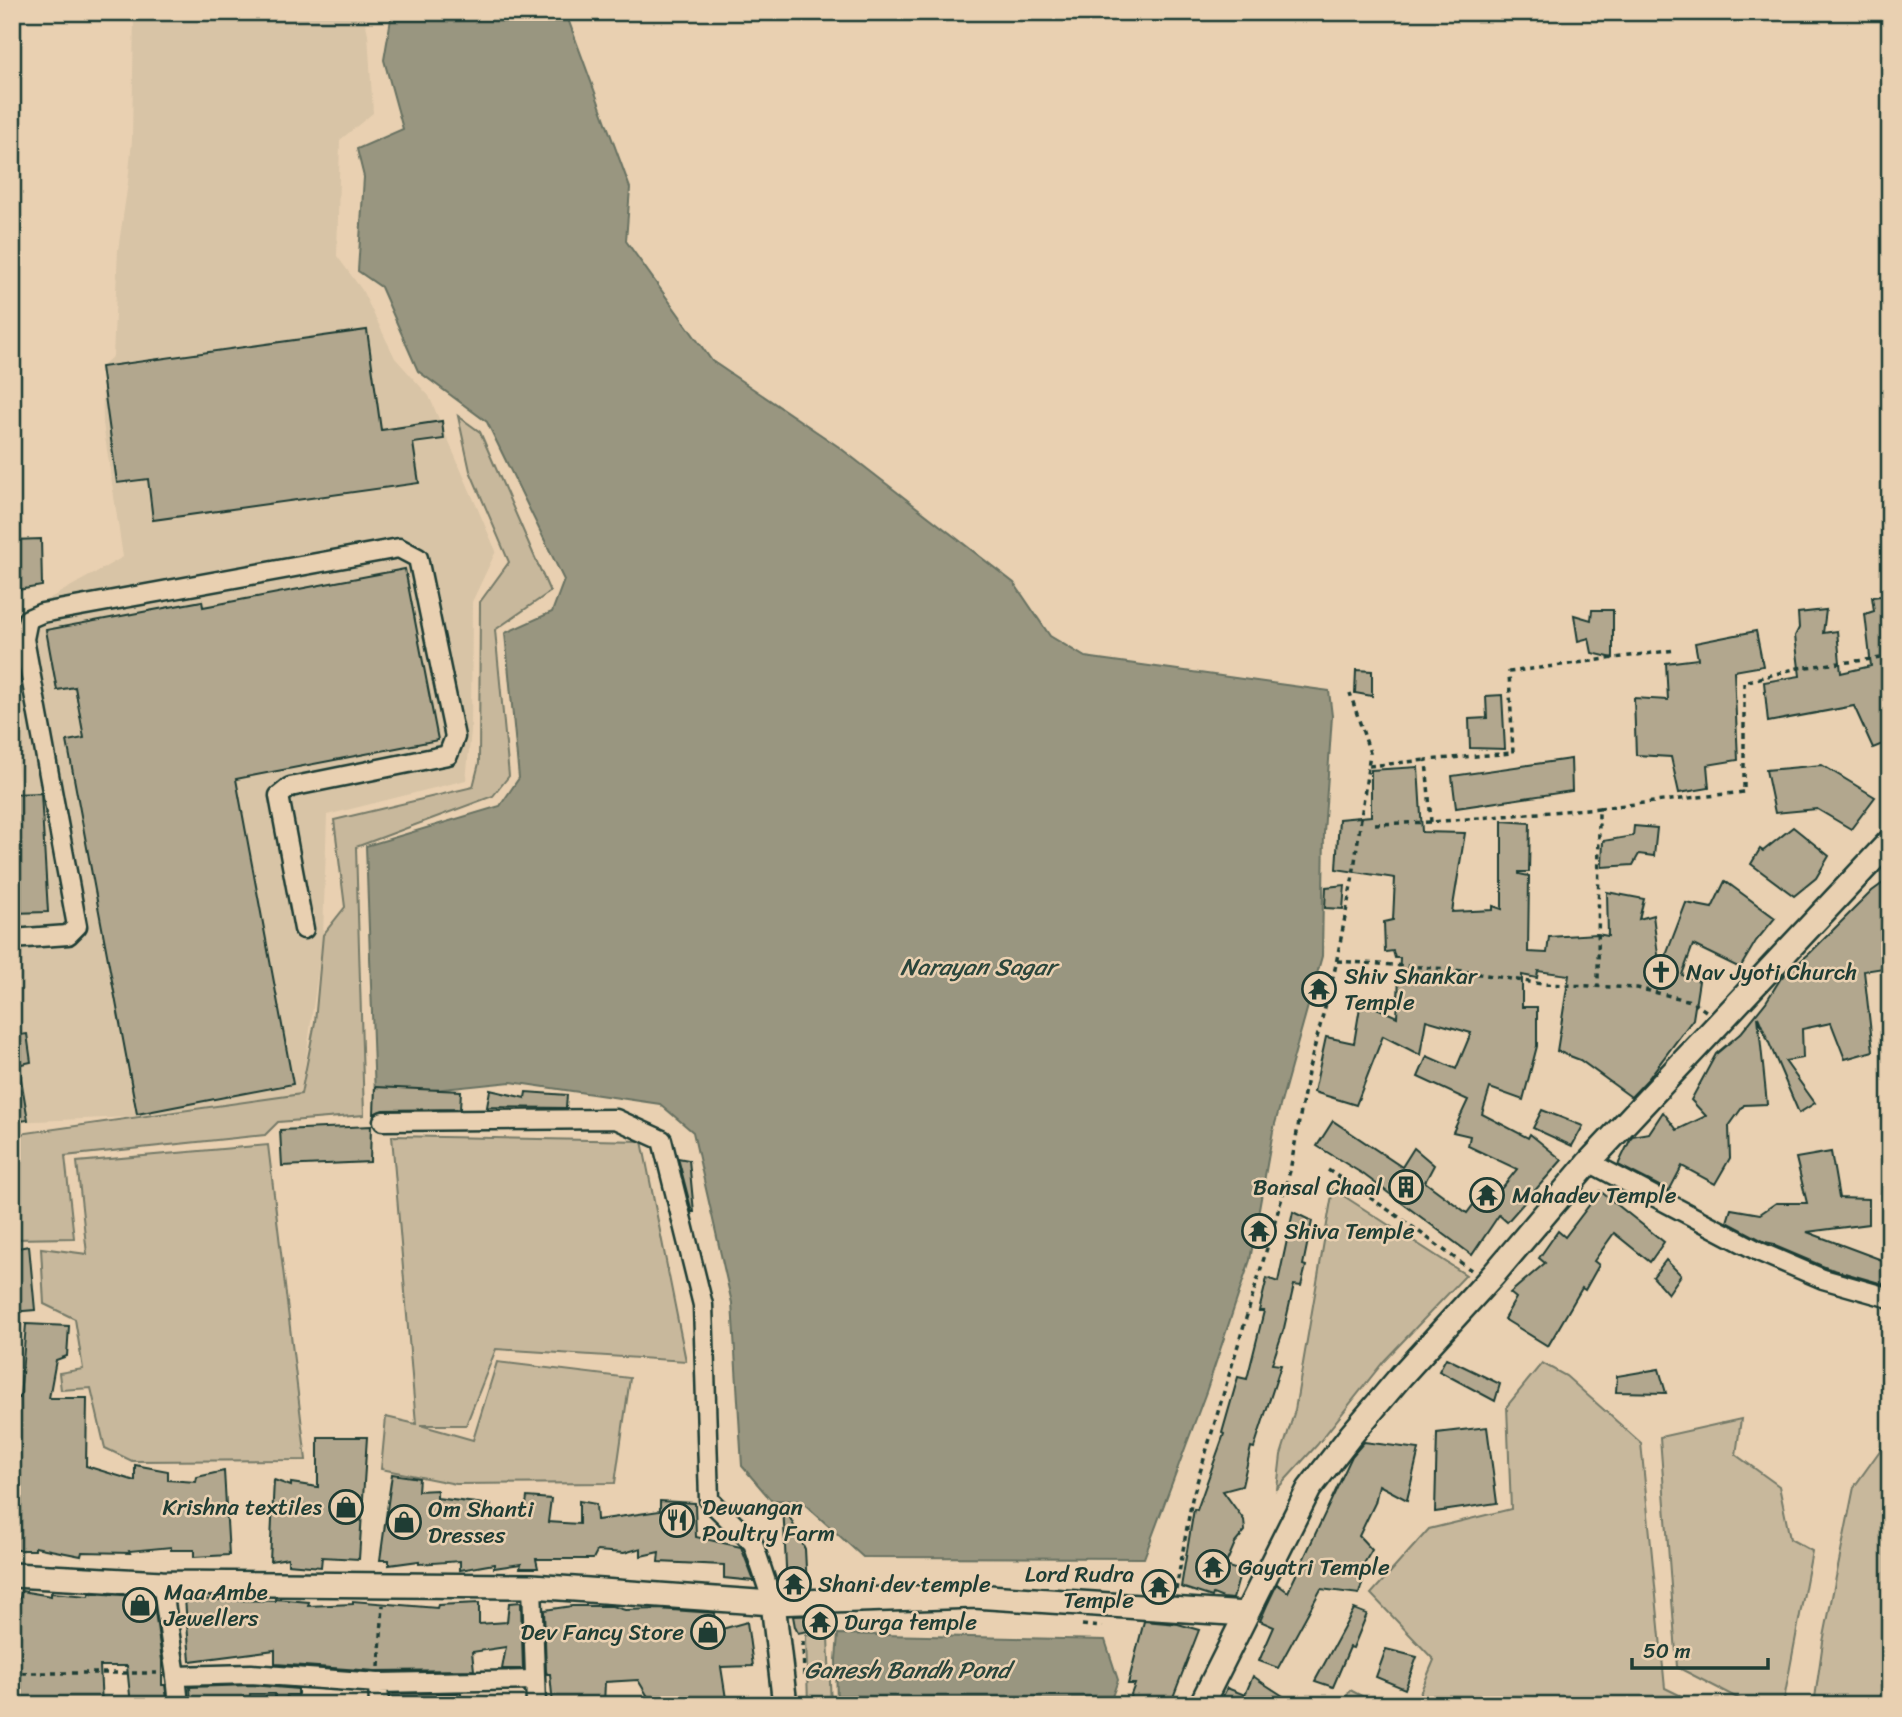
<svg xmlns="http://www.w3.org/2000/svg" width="1902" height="1717" font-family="Sriracha,sans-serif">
	<rect width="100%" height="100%" fill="#e9d0b1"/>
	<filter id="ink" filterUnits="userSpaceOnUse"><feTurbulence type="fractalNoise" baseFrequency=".0143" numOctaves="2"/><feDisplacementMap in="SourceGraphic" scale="14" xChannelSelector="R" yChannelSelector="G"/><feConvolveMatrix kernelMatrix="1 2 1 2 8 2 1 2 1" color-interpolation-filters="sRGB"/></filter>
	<g filter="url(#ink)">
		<!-- built -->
		<path fill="#d8c4a6" d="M134,12H363L368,34L373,113L340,140L337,256L362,290L395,358L429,396L496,551L472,602L471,731L466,780L327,815L323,935L301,1095L130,1117L12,1122V883L21,794L12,731V622L13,619L123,557L103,423L102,366L113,356L118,250L128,183L132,140Z"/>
		<!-- green -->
		<g fill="#c8b89c" stroke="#747a68" stroke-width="2">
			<path d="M458,416L480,432L550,592L495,630L509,776L493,796L356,847L364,1115L278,1122L265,1135L65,1156L74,1238L12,1239V1135L301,1094L315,1022L323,935L345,907L334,820L473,787L479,763L480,602L509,562L470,471Z"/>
			<path d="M392,1136L642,1141L686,1361L496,1349L466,1425H420L473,1440L497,1362L630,1378L615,1483L456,1484L381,1469L386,1417L416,1424Z"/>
			<path d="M268,1145L306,1460L132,1461L105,1448L91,1388L61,1390L59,1373L83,1369L75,1319L44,1304L41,1248L87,1254L77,1162Z"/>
			<path d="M1333,1189L1466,1275L1384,1361L1317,1445L1277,1489L1281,1455L1295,1410Z"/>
			<path d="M1542,1363L1566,1376L1641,1443L1665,1688L1700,1705H1415L1434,1660L1371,1594L1429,1529L1511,1509L1507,1406Z"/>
			<path d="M1741,1419L1736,1455L1779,1486L1790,1539L1812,1551L1783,1705H1751L1677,1667L1660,1437Z"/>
			<path d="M1881,1449L1890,1451V1705H1814L1823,1642L1854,1487Z"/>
			<path d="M806,1635L828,1637L831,1705H808Z"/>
			<path d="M1350,1690L1379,1705H1342Z"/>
		</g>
		<!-- water -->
		<g fill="#999680" stroke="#687262" stroke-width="2">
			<path d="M389,12H563L568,19L630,188L626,241L712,361L839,447L1014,583L1050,636L1085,657L1329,691L1332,716L1324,833L1322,956L1273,1131L1250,1260L1206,1392L1144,1558L863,1557L801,1501L771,1500L742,1466L732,1303L693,1132L660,1104L511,1082L375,1096L366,846L500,806L519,778L505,633L552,612L564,580L487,422L418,371L381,287L358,271L364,177L357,149L403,129L384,60L391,19Z"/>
			<path d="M838,1634L1105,1640L1118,1680L1109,1705H837L836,1660Z"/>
		</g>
		<!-- building -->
		<g fill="#b2a78e" stroke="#1f3d34" stroke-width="2">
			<path d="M367,330L381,430L442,421L444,439L413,443L419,483L153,520L148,479L117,483L101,367Z"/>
			<path d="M41,539L42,586L12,591V540Z"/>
			<path d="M405,569L438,740L236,779L293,1084L137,1114L67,741L84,738L75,687L57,690L46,630L202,601L203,607Z"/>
			<path d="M1890,595V741L1873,748L1854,706L1768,722L1764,682L1800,676L1795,636L1799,628L1798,613L1826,610L1823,633L1837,631L1841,673L1871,666L1865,614L1874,611L1872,597Z"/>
			<path d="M1592,610H1613V658L1592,653L1589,638L1578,641L1574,615L1591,620Z"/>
			<path d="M1756,631L1763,666L1734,671L1738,760L1707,765L1709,788L1679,793L1671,757L1636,755L1634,698L1668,700L1666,663L1698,659L1695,643Z"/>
			<path d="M1356,670L1372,671V696L1355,693Z"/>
			<path d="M1502,695L1505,749L1470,748L1469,719L1487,718L1486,696Z"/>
			<path d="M1571,759L1572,791L1456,808L1452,776Z"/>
			<path d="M1822,765L1875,797L1851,829L1817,809L1775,813L1766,770Z"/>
			<path d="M1418,767L1422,832L1465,833L1452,912L1493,910V906L1502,909V821L1530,823L1529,872H1519V874L1529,876L1528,952L1547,953L1549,937L1597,934L1608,936L1607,892L1644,899L1639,919L1653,915L1660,971L1686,903L1712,908L1725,881L1775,918L1756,941L1740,968L1693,945L1682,975L1699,981L1693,1019L1648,1079L1631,1097L1580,1060L1557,1051L1569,975L1538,971L1537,978L1522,975V1007H1537V1046L1523,1100L1490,1088L1482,1114L1528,1138L1530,1134L1562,1160L1507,1222L1499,1215L1472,1255L1363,1174L1317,1146L1333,1121L1402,1167L1414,1148L1434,1165L1425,1182L1467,1213L1488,1185L1497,1194L1517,1169L1468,1146L1470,1136L1453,1132L1468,1100L1418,1077L1427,1056L1456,1069L1471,1033L1426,1020L1420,1055L1383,1036L1356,1105L1314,1092L1326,1037L1354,1043L1361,1001L1397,1017L1400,958H1395L1393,951L1385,952L1384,922L1393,920L1395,878L1336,869L1339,819L1371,816V770Z"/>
			<path d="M41,793L48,912L12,913V794Z"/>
			<path d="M1634,826L1657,828L1654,856L1639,854L1633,865L1602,867L1603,841L1633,836Z"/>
			<path d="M1793,827L1829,856L1816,878L1794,896L1751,864L1760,849L1763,851Z"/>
			<path d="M1890,878V967L1864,971L1873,1051L1845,1059L1831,1023L1802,1029L1803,1058L1785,1061L1815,1103L1799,1113L1758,1017L1767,1104L1744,1105L1729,1126L1730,1158L1715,1184L1682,1166L1669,1191L1618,1165L1632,1136L1649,1133L1663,1112L1677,1130L1706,1116L1691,1100L1716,1054L1741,1033L1766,1002L1781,978L1810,953L1872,891Z"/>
			<path d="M1345,885L1343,909L1325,908L1326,887Z"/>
			<path d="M27,1034L31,1062L12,1066V1036Z"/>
			<path d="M20,1073L28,1120L12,1122V1074Z"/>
			<path d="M375,1087L461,1091L460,1109L383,1110L374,1114Z"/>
			<path d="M490,1090L525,1098L526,1092L567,1095L566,1108L487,1107Z"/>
			<path d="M1542,1110L1583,1126L1572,1146L1533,1128Z"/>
			<path d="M371,1126L370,1162L282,1166L280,1130Z"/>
			<path d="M1831,1152L1839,1198L1869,1199V1224L1807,1232L1890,1263V1286L1827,1268L1775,1246V1244L1765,1242L1727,1222L1731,1209L1760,1214L1776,1203H1807L1796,1158Z"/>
			<path d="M678,1158L689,1160L694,1212H692Z"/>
			<path d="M1600,1191L1664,1242L1650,1262L1614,1233L1594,1261L1599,1265L1585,1290L1582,1288L1548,1346L1504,1319L1516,1298L1510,1293L1545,1263L1539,1258L1558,1231L1565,1237Z"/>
			<path d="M1293,1212L1312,1221L1303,1265L1306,1266L1301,1286L1294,1285L1284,1328L1272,1364L1281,1365L1254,1448L1251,1447L1242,1486L1223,1491L1244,1520L1245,1531L1235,1543L1225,1566L1241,1571L1233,1599L1223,1598L1213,1594L1212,1597L1181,1587L1194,1509L1197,1510L1224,1434L1222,1433L1238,1377L1247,1379L1264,1311H1259L1267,1278L1278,1282Z"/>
			<path d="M29,1246L35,1310L12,1312V1249Z"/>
			<path d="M1666,1260L1681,1275L1668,1294L1653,1277Z"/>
			<path d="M26,1324L69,1326L67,1356L56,1360L49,1398H87L86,1466L135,1481V1465L168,1471V1480L196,1482L197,1477L224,1471L229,1555L194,1557V1550H171V1547L129,1551L130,1553L82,1552L81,1556L35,1547V1550H12V1398H20Z"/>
			<path d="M1446,1358L1500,1384L1495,1401L1439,1371Z"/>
			<path d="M1659,1369L1666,1393L1616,1392L1617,1376Z"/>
			<path d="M1487,1427L1497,1503L1435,1512L1437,1433Z"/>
			<path d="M318,1437H367L359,1559L322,1557L321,1567L288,1564V1558L270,1561L274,1480L291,1486V1483L318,1487Z"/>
			<path d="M1364,1442L1419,1449L1407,1500L1379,1485L1375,1503L1359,1536L1372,1550L1359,1572L1365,1573L1359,1594L1321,1589L1278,1668L1259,1661L1274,1627L1260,1621L1267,1605L1277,1584L1288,1592L1352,1456Z"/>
			<path d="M392,1474L419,1478L418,1491L437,1490V1498L491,1505V1514L525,1513L527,1497L551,1499L548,1522L579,1524V1501L596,1504L597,1520L660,1511V1501L695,1503L696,1537L741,1547L754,1581L724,1578V1565L658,1562L659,1552L641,1556V1548L624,1553L597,1551L593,1559H536L538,1568H520L521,1564L494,1568V1564L460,1570V1561L419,1564V1561L389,1565V1560H380Z"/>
			<path d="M783,1503L805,1549L807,1588H787Z"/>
			<path d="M1150,1576L1170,1579L1167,1595L1150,1594Z"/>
			<path d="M21,1591L51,1596V1593L89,1596V1593L153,1597L162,1660V1685H165L168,1705H131L127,1666H100L102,1705H12V1598H20Z"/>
			<path d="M185,1599L275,1601V1599L309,1602L308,1606L353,1604V1601L437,1608L438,1605L479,1603V1624L507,1622L509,1603L521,1602L523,1669H502L506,1647L472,1652L474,1670L375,1671L275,1664V1650L190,1661Z"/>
			<path d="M572,1606H612L625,1610L658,1609L714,1613L715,1631L747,1622L753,1666L721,1667L727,1705H653L638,1680L605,1682L604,1705H553L550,1674H547L546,1671L544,1610Z"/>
			<path d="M1354,1609L1367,1614L1353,1648L1350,1647L1333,1687L1315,1681Z"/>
			<path d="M825,1615L829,1632L814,1630L798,1633L795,1627L793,1616Z"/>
			<path d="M1144,1621L1178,1624L1199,1630L1170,1705H1127L1135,1684H1128Z"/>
			<path d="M1386,1649L1417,1657L1405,1689L1376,1677Z"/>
			<path d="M1253,1676L1263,1683L1297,1705H1219L1227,1688L1245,1695Z"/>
			<path d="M251,1685L298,1689V1695H287L285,1705H275V1694H250L249,1705H191L190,1687Z"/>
			<path d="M461,1693V1704L390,1705V1694Z"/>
		</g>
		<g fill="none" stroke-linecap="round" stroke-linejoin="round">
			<!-- minor casing -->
			<g stroke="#1f3d34" stroke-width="23">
				<g id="minor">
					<path d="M12,939L68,935L77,926L24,639L28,619L42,613L399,548L418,558L455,737L448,755L290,787L279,796L304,929"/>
					<path d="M383,1121L616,1119L662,1140L703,1305L709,1500L753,1543L773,1603"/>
					<path d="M1589,1162L1760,1252L1823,1279L1890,1298"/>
					<path d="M162,1583L176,1676L251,1674L378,1683"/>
					<path d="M532,1586L536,1705"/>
					<path d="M176,1676L179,1705"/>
					<path d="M379,1705L378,1683L534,1680"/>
				</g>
			</g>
			<!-- major casing -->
			<g stroke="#1f3d34" stroke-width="28">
				<g id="major">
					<path d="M12,1575L162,1583L532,1586L773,1603L785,1705"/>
					<path d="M773,1603L974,1596L1246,1614"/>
					<path d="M1201,1705L1309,1489L1351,1435L1401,1376L1494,1274L1589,1162L1890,841"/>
				</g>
			</g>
			<!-- path -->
			<g stroke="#1f3d34" stroke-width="3.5" stroke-dasharray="5 5" stroke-linecap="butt">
				<path d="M1369,766L1426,760"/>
				<path d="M1599,808L1744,792V682L1798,668L1890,657"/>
				<path d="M1431,822L1426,760L1513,753L1509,672L1675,650"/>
				<path d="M1375,824L1431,822L1599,808L1598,985"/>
				<path d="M1337,961L1449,969L1542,984L1637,988L1691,1001L1706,1011"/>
				<path d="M1328,1170L1399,1217L1471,1270"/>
				<path d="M1176,1590L1192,1499L1290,1171L1308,1072L1335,969L1353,876L1370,753L1350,693"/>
				<path d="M1082,1625L1102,1627"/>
				<path d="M803,1641L804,1678"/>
				<path d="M379,1667L383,1605"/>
				<path d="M12,1673H160"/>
				<path d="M19,1673L21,1705"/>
			</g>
			<!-- minor -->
			<use href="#minor" stroke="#e9d0b1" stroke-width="18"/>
			<!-- major -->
			<use href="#major" stroke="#e9d0b1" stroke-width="23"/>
		</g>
	</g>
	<!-- icons -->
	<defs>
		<g id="church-ring" transform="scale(1.75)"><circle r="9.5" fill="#e9d0b1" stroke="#1f3d34" stroke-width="1.5"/><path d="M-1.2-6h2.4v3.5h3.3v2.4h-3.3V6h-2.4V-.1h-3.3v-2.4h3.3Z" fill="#1f3d34"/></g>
		<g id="temple-ring" transform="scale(1.75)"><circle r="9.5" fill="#e9d0b1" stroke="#1f3d34" stroke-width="1.5"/><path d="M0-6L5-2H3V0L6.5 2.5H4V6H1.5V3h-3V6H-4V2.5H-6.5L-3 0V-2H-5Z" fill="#1f3d34"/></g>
		<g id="building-ring" transform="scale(1.75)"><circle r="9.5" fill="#e9d0b1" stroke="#1f3d34" stroke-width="1.5"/><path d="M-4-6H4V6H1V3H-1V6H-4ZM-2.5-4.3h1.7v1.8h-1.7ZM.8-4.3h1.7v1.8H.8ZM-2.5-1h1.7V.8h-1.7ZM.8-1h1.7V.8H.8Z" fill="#1f3d34"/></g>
		<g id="shop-ring" transform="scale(1.75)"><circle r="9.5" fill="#e9d0b1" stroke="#1f3d34" stroke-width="1.5"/><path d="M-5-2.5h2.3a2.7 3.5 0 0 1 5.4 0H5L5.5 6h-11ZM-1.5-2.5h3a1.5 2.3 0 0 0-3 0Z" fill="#1f3d34"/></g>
		<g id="restaurant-ring" transform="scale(1.75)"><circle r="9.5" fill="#e9d0b1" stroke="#1f3d34" stroke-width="1.5"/><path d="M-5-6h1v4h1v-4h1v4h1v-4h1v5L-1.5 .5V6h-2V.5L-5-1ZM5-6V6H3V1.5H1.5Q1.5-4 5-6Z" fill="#1f3d34"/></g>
	</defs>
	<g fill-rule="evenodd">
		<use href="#church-ring" x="1661" y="972"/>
		<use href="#temple-ring" x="1319" y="989"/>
		<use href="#building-ring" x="1406" y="1187"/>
		<use href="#temple-ring" x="1487" y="1195"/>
		<use href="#temple-ring" x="1259" y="1231"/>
		<use href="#shop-ring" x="346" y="1507"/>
		<use href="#restaurant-ring" x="677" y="1520"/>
		<use href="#shop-ring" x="404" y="1522"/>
		<use href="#temple-ring" x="1213" y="1567"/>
		<use href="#temple-ring" x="794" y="1584"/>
		<use href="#temple-ring" x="1159" y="1587"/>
		<use href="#shop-ring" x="140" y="1605"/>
		<use href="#temple-ring" x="820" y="1622"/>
		<use href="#shop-ring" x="708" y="1632"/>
	</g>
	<g text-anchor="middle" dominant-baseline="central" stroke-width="5" stroke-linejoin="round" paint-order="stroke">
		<!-- poi labels -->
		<g font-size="23" fill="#1f3d34" stroke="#e9d0b1" text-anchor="start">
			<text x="1686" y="972">Nav Jyoti Church</text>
			<text x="1344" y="976">Shiv Shankar<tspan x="1344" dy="26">Temple</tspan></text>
			<text x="1382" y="1187" text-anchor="end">Bansal Chaal</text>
			<text x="1512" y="1195">Mahadev Temple</text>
			<text x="1284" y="1231">Shiva Temple</text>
			<text x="322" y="1507" text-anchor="end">Krishna textiles</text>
			<text x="702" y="1507">Dewangan<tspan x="702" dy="26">Poultry Farm</tspan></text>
			<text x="428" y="1509">Om Shanti<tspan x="428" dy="26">Dresses</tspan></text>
			<text x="1238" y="1567">Gayatri Temple</text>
			<text x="1134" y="1574" text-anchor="end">Lord Rudra<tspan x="1134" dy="26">Temple</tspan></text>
			<text x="818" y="1584">Shani dev temple</text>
			<text x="164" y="1592">Maa Ambe<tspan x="164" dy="26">Jewellers</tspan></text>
			<text x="844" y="1622">Durga temple</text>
			<text x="684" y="1632" text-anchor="end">Dev Fancy Store</text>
		</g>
		<!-- water labels -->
		<g font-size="24" font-style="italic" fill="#2b463c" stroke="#e9d0b1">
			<text x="978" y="967">Narayan Sagar</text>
			<text x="907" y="1670">Ganesh Bandh Pond</text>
		</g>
	</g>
	<!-- margin -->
	<rect width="1902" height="1717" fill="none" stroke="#e9d0b1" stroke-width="42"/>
	<rect x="21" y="21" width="1860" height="1675" fill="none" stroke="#1f3d34" stroke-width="2.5" filter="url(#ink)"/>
	<!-- scale -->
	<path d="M1632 1658v10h136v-10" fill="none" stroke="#1f3d34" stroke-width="3.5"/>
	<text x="1643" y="1658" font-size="21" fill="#1f3d34" stroke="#e9d0b1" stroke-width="5" paint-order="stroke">50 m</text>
</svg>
